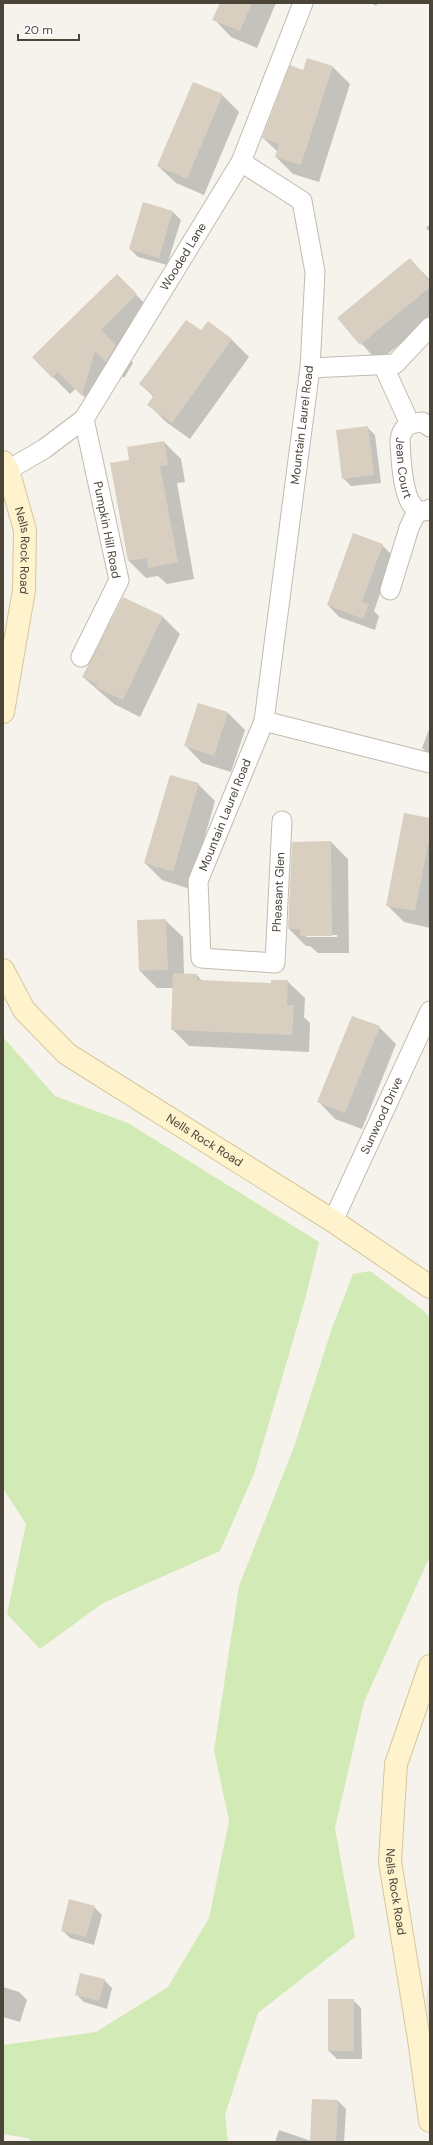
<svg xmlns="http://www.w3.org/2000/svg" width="433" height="2145" font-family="'DM Sans',sans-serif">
	<rect width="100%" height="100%" fill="#f6f3ec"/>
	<!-- residential -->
	<path fill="#eae5da" d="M430,1974V2031L426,2000Z"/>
	<!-- green -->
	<g fill="#d2eab5">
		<path d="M3,1037L55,1096L128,1123L319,1242L306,1296L254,1474L220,1551L103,1603L40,1649L7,1614L26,1524L3,1488Z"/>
		<path d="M370,1271L424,1311L430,1318V1556L364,1702L335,1828L355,1937L258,2013L225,2115L228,2142H32L28,2138L3,2134V2045L96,2032L168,1987L209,1918L229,1821L214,1750L239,1586L294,1447L332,1328L353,1274Z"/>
	</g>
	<!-- shadow -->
	<g fill="#0003" fill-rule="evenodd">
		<path d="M221,3H276L257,48L231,37L214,19Z"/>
		<path d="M371,3H378L376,6Z"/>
		<path d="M308,59L333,67L350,84L319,182L293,174L276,157L278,152L263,138L304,71Z"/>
		<path d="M222,95L239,112L204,195L176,183L158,166Z"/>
		<path d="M173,212L181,220L167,265L138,257L130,249Z"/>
		<path d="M430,224V232L426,228Z"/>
		<path d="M410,259L430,280V319L378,362L339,318Z"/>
		<path d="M117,275L153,312L117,347L133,363L124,378L113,367L99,412L76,388L70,394L33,357Z"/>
		<path d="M208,323L232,340L249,357L190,439L166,422L149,405L154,397L140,384L201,332Z"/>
		<path d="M367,427L375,435L381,483L351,486L343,478Z"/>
		<path d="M164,442L181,459L185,482L177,483L194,579L167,584L158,576L146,578L129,561L111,464L130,460Z"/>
		<path d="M382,545L393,556L374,611L379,616L375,630L339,617L328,605Z"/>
		<path d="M162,616L180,634L140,717L114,704L83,677Z"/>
		<path d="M199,704L228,713L245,730L231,772L202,763L185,745Z"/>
		<path d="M430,727V755L422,748Z"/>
		<path d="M198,784L215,801L190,889L162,880L145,863Z"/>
		<path d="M430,819V928L404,922L387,905Z"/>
		<path d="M331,842L348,859L349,953H318L310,946H306L289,929ZM305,935H337V937H306Z"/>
		<path d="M165,920L183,937L184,974L197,975L202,981L272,984L287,981L305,998L304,1017L310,1023L309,1052L189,1046L172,1029L174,988H157L140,971Z"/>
		<path d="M379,1027L396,1044L362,1129L335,1119L318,1101Z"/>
		<path d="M94,1907L102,1915L94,1945L70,1938L62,1930Z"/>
		<path d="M104,1980L112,1988L107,2009L84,2002L76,1994Z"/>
		<path d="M3,1987L19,1992L27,2000L20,2022L3,2017Z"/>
		<path d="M353,2000L361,2008L362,2059H337L329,2051Z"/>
		<path d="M338,2101L346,2109L344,2142H275L279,2130L311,2141Z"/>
	</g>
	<!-- building -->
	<g fill="#d8cfc1">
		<path d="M220,3H252L240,31L212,20Z"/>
		<path d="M307,58L333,66L301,165L275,157L279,144L262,138L290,65L303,70Z"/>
		<path d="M193,82L223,94L187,179L157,166Z"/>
		<path d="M143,202L173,211L159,258L129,249Z"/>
		<path d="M410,258L430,282V287L360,345L337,318Z"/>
		<path d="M117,274L137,294L101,330L116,345L106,362L95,351L82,396L58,372L52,378L32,357Z"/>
		<path d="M186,320L201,330L208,321L232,339L172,423L147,405L154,395L139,384Z"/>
		<path d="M368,426L374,475L342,479L336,430Z"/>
		<path d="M164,441L168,465L160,466L178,562L148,568L147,558L128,561L110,463L129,460L127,447Z"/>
		<path d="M353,533L383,544L362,602L369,604L363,619L327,605Z"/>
		<path d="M123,597L163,616L123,700L96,687L97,684L82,677Z"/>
		<path d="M198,703L228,712L214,756L184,746Z"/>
		<path d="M170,775L199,783L173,872L144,863Z"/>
		<path d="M404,813L430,818V835L415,911L386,906Z"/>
		<path d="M331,841L332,936H300V929H288L292,842Z"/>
		<path d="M166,919L168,970L139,971L137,920Z"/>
		<path d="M173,973L197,974V980L271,983V980H288L287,1005H294L292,1035L171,1030Z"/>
		<path d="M352,1016L380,1026L345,1113L317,1102Z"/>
		<path d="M69,1899L95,1906L86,1937L61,1931Z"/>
		<path d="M80,1973L105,1979L99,2001L75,1995Z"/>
		<rect x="328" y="1999" width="26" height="52"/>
		<path d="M312,2099L338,2100L336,2142H310Z"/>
	</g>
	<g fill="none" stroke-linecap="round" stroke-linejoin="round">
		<!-- minor casing -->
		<g stroke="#c2bbae" stroke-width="21">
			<g id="minor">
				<path id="s1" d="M241,162L302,201L315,272L310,368L264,721L198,881L201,958L275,963L282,821"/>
				<path d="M383,365L410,424"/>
				<path d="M310,368L395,364L430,327"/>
				<path id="s2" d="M430,427L422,422C409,423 401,427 400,441C401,457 402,524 430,509"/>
				<path id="s3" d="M8,470L44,449L84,419L241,162L303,3"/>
				<path d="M390,590L409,528L417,511"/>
				<path d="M81,657L119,580L84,419"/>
				<path d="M264,721L430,763"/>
				<path id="s4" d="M333,1221L430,1011"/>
			</g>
		</g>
		<!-- secondary casing -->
		<g stroke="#d6c79b" stroke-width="24">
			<g id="secondary">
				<path id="s5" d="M3,462L8,470L25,530L24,590L3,712"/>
				<path id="s6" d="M3,970L24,1010L67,1054L333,1221L430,1287"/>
				<path id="s7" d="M430,1666L396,1764L390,1862L419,2039L430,2121"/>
			</g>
		</g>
		<!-- minor -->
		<use href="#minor" stroke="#fff" stroke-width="19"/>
		<!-- secondary -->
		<use href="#secondary" stroke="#fff3cd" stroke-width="22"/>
	</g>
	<g text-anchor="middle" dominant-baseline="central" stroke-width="3" stroke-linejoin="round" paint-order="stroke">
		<!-- street labels -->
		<g font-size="12" fill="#4b4439" stroke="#fff">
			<text stroke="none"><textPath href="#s3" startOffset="282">Wooded Lane</textPath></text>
			<text transform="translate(302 425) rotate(-83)">Mountain Laurel Road</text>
			<text stroke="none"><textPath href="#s2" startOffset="69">Jean Court</textPath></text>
			<text transform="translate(107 530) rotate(79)">Pumpkin Hill Road</text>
			<text stroke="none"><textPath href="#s5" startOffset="92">Nells Rock Road</textPath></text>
			<text transform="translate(225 815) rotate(-68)">Mountain Laurel Road</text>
			<text stroke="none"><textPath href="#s1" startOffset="992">Pheasant Glen</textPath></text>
			<text stroke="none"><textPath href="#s4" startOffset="116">Sunwood Drive</textPath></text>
			<text stroke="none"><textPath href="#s6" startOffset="269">Nells Rock Road</textPath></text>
			<text stroke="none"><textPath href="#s7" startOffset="232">Nells Rock Road</textPath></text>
		</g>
	</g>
	<!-- border -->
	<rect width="433" height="2145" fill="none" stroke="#4b4439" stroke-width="8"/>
	<!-- scale -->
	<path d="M18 34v6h61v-6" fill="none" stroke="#4b4439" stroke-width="2"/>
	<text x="24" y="34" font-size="12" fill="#4b4439" stroke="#ffffff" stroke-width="3" paint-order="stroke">20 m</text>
</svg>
